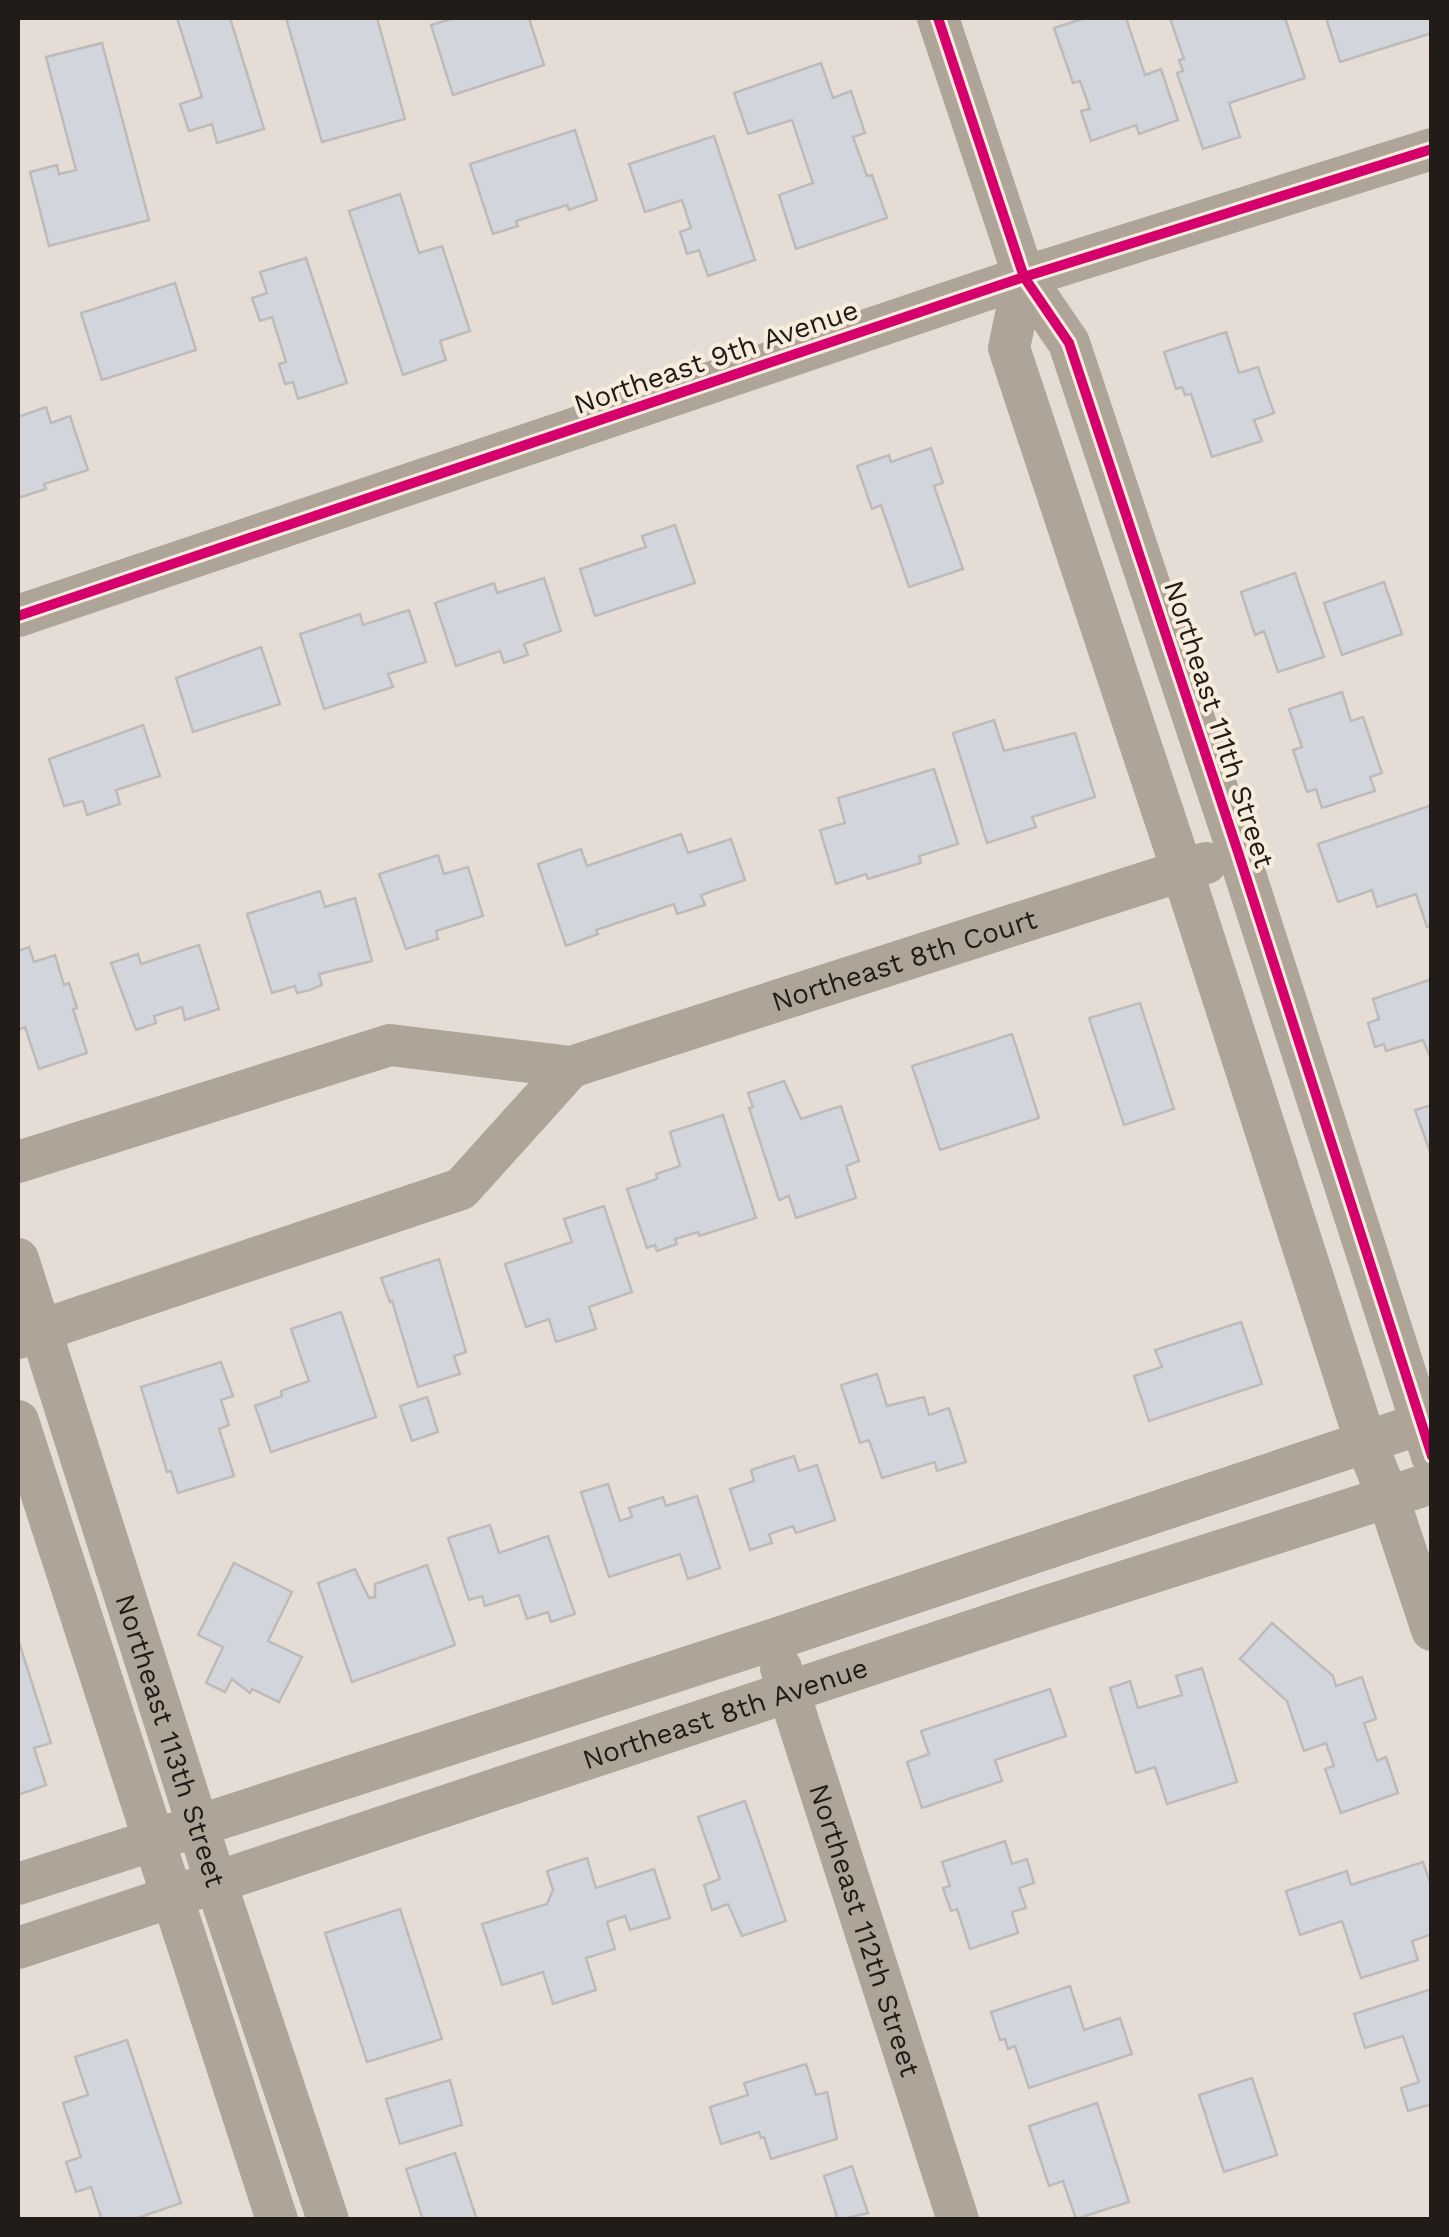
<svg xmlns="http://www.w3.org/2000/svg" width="1449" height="2237" font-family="'Work Sans',sans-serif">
	<rect width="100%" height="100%" fill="#e5ddd5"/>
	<!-- building -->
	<g fill="#d3d5dc" stroke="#bdbbba" stroke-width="2.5">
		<path d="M177,18H230L264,129L217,143L212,124L189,131L180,104L202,97Z"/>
		<path d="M286,18H377L405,119L322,142Z"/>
		<path d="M455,18H529L544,65L453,95L431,25Z"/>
		<path d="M1085,18H1126L1145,75L1161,69L1178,120L1139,134L1136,125L1091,141L1081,111L1090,109L1080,81L1073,83L1054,28Z"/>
		<path d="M1170,18H1285L1305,78L1229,103L1240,137L1203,149L1177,73L1183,71L1179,60L1184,59Z"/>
		<path d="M1326,18H1432V33L1340,62Z"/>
		<path d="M102,43L149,220L49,246L30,172L57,165L59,174L76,170L46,57Z"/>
		<path d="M821,63L833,98L851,91L865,133L853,137L867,176L872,175L887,218L796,249L779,195L813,183L792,120L748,134L734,93Z"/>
		<path d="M575,130L597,200L569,210L567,205L516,221L518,226L493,234L470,164Z"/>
		<path d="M714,136L755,260L708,276L699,250L687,254L680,232L691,228L682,200L645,212L629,164Z"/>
		<path d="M400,194L419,253L442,246L470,331L440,341L446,360L403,375L349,211Z"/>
		<path d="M306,258L347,383L298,399L293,382L285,384L279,364L286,362L272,317L260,321L252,298L267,293L260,272Z"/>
		<path d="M175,283L196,350L102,380L81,313Z"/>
		<path d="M1226,332L1239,373L1258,367L1274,413L1254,420L1262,441L1212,457L1191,394L1185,395L1182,387L1176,389L1164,352Z"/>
		<path d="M46,407L51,423L70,416L88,470L44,484L46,489L18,498V417Z"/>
		<path d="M931,448L943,483L934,486L963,569L909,587L881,505L872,509L857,466L889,455L891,462Z"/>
		<path d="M675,525L695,583L595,616L580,569L646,547L642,536Z"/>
		<path d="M1295,573L1324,657L1278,672L1264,631L1255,635L1241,592Z"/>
		<path d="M544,578L561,631L524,644L528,655L504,663L500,651L456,666L435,603L494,583L497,593Z"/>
		<path d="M1384,582L1402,634L1342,655L1324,603Z"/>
		<path d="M409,610L426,662L388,674L393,687L324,709L300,634L360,614L363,625Z"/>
		<path d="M261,647L280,704L193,732L176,678Z"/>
		<path d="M1342,692L1351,721L1363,717L1382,773L1370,777L1375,791L1322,808L1316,789L1307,792L1293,750L1302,747L1289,709Z"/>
		<path d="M994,720L1004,751L1075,733L1095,797L1032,817L1036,827L987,843L953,733Z"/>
		<path d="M143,725L160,776L116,790L120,804L87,815L83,801L64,806L49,759Z"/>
		<path d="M934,769L958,844L919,856L921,863L868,879L866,874L836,884L820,830L845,823L838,798Z"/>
		<path d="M1432,805V925L1427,927L1416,894L1377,907L1372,890L1338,902L1318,844Z"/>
		<path d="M681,834L688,853L731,839L745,880L701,895L705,905L677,914L674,904L596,930L598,934L566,946L538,864L581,849L587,866Z"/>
		<path d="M438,855L444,874L468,867L483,916L436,931L438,939L406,949L379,874Z"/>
		<path d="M320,891L325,907L355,898L372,961L319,974L322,985L310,990L297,993L295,986L272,993L247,914Z"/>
		<path d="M199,945L219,1009L185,1020L182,1007L154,1016L156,1023L136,1030L111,963L138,954L141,964Z"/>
		<path d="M29,947L34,962L55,955L64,985L69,983L77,1008L73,1009L87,1053L39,1069L25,1027L18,1030V951Z"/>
		<path d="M1432,979V1061L1423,1040L1386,1051L1384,1044L1375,1047L1368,1023L1379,1019L1373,999Z"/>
		<path d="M1140,1003L1174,1109L1124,1125L1089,1018Z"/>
		<path d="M1012,1034L1039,1118L940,1150L912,1066Z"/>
		<path d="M784,1081L801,1119L841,1106L859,1161L846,1166L856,1198L796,1218L789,1196L779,1200L749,1108L753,1107L748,1093Z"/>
		<path d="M1432,1105V1157L1415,1110Z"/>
		<path d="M723,1115L756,1218L699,1236L698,1232L675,1239L677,1244L657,1251L655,1245L647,1248L627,1189L657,1179L656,1174L680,1166L670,1132Z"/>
		<path d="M604,1206L632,1292L589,1307L596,1329L556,1342L549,1319L526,1327L505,1264L572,1242L564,1219Z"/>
		<path d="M439,1259L466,1352L454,1356L460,1374L418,1387L392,1301L390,1302L381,1278Z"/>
		<path d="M341,1312L376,1417L271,1452L255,1406L282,1396L281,1391L309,1381L291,1329Z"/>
		<path d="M1241,1322L1262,1384L1149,1421L1134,1376L1162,1367L1155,1350Z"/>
		<path d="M221,1362L233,1396L221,1400L229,1425L219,1429L234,1476L178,1493L171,1471L167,1472L141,1387Z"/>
		<path d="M877,1374L887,1406L924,1397L929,1415L949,1408L966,1462L937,1471L935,1462L882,1478L869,1440L860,1443L841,1385Z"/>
		<path d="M427,1397L438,1432L412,1441L400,1406Z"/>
		<path d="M794,1456L799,1471L817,1465L835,1520L796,1533L793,1526L769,1534L772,1543L750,1550L730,1489L754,1481L751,1470Z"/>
		<path d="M608,1484L620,1521L632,1517L629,1508L663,1497L666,1506L697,1496L720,1568L688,1579L680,1554L609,1577L581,1492Z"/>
		<path d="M490,1525L499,1553L548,1536L575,1614L551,1622L548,1612L527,1619L519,1595L485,1606L482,1596L469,1600L448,1538Z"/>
		<path d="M234,1563L292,1592L268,1641L302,1657L279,1702L252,1689L250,1693L232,1679L225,1692L206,1683L223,1647L198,1635Z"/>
		<path d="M427,1565L455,1645L352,1682L318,1583L355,1569L369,1598L375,1597V1584Z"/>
		<path d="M1272,1623L1333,1676L1336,1686L1362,1677L1376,1719L1364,1723L1377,1761L1386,1757L1398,1793L1341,1813L1325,1769L1334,1766L1326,1743L1304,1751L1287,1701L1240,1659Z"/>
		<path d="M18,1639L51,1743L34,1748L46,1785L18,1795Z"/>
		<path d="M1202,1668L1237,1782L1167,1804L1155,1767L1136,1773L1110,1688L1130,1681L1138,1708L1182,1695L1176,1676Z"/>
		<path d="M1050,1689L1066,1736L995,1760L1002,1781L922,1808L907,1762L929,1754L921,1731Z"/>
		<path d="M745,1801L786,1921L742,1936L728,1904L712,1910L704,1885L720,1879L698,1817Z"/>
		<path d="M1005,1841L1012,1864L1027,1859L1034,1883L1019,1888L1026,1908L1012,1912L1018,1933L970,1949L957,1909L951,1911L943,1888L950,1886L942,1862Z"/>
		<path d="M587,1858L596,1888L654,1869L670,1918L630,1930L625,1916L607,1922L615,1949L586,1958L596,1990L553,2004L543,1972L502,1985L482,1924L547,1904L553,1890L547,1871Z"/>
		<path d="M1423,1862L1432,1888V1934L1412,1941L1418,1960L1361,1978L1342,1921L1300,1935L1286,1891L1347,1871L1351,1885Z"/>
		<path d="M400,1909L442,2039L367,2062L325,1933Z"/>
		<path d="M1070,1986L1084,2030L1120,2018L1132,2054L1029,2088L1015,2046L1008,2049L1005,2039L1000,2040L991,2012Z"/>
		<path d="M1432,1989V2104L1408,2111L1401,2088L1419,2082L1403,2036L1365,2048L1354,2014Z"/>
		<path d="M127,2040L181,2203L132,2220H102L91,2187L76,2192L66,2162L81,2157L63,2103L88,2095L75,2057Z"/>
		<path d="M806,2064L816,2095L827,2092L837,2139L771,2159L764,2137L761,2138L759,2132L721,2144L710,2107L748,2095L744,2083Z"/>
		<path d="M1252,2078L1277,2155L1224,2172L1199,2095Z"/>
		<path d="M450,2080L462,2125L400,2144L386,2099Z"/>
		<path d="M1097,2103L1129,2202L1076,2219L1063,2181L1049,2186L1029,2126Z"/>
		<path d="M455,2153L477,2220H423L406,2169Z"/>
		<path d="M852,2166L868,2213L838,2220L824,2176Z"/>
	</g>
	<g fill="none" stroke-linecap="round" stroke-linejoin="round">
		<!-- minor -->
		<g stroke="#aea598" stroke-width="42">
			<path d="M938,18L1024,277L1069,343L1238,852L1432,1456"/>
			<path d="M1024,277L1009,348L1182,870L1366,1443L1388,1497L1432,1630"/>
			<path d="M18,616L1024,277L1432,149"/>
			<path id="s1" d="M18,1162L390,1045L571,1067L1206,863"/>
			<path id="s2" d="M18,1259L216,1883L328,2220"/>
			<path d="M18,1338L461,1189L571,1067"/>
			<path d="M18,1421L277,2220"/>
			<path id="s3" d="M781,1668L958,2220"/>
			<path d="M18,1884L772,1640L1432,1420"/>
			<path id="s4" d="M18,1948L1032,1611L1432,1483"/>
		</g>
		<!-- cycleway casing -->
		<g stroke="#f8ecdc" stroke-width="16">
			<g id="cycleway">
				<path d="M938,18L1024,277L1069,343L1238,852L1432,1456"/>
				<path d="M18,616L1024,277L1432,149"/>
			</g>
		</g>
		<!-- cycleway -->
		<use href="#cycleway" stroke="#d6006c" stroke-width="10"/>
	</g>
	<g text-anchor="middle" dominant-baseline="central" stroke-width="8" stroke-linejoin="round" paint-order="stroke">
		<!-- street labels -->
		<g font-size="28" fill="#211c17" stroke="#f8ecdc">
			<text transform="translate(716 357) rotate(-19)">Northeast 9th Avenue</text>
			<text transform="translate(1219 724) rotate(72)">Northeast 111th Street</text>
			<text stroke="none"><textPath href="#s1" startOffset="922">Northeast 8th Court</textPath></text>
			<text stroke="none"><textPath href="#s4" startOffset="745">Northeast 8th Avenue</textPath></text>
			<text stroke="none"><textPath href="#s2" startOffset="505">Northeast 113th Street</textPath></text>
			<text stroke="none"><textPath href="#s3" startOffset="275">Northeast 112th Street</textPath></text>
		</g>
	</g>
	<!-- border -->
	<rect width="1449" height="2237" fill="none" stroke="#211c17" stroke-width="40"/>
</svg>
